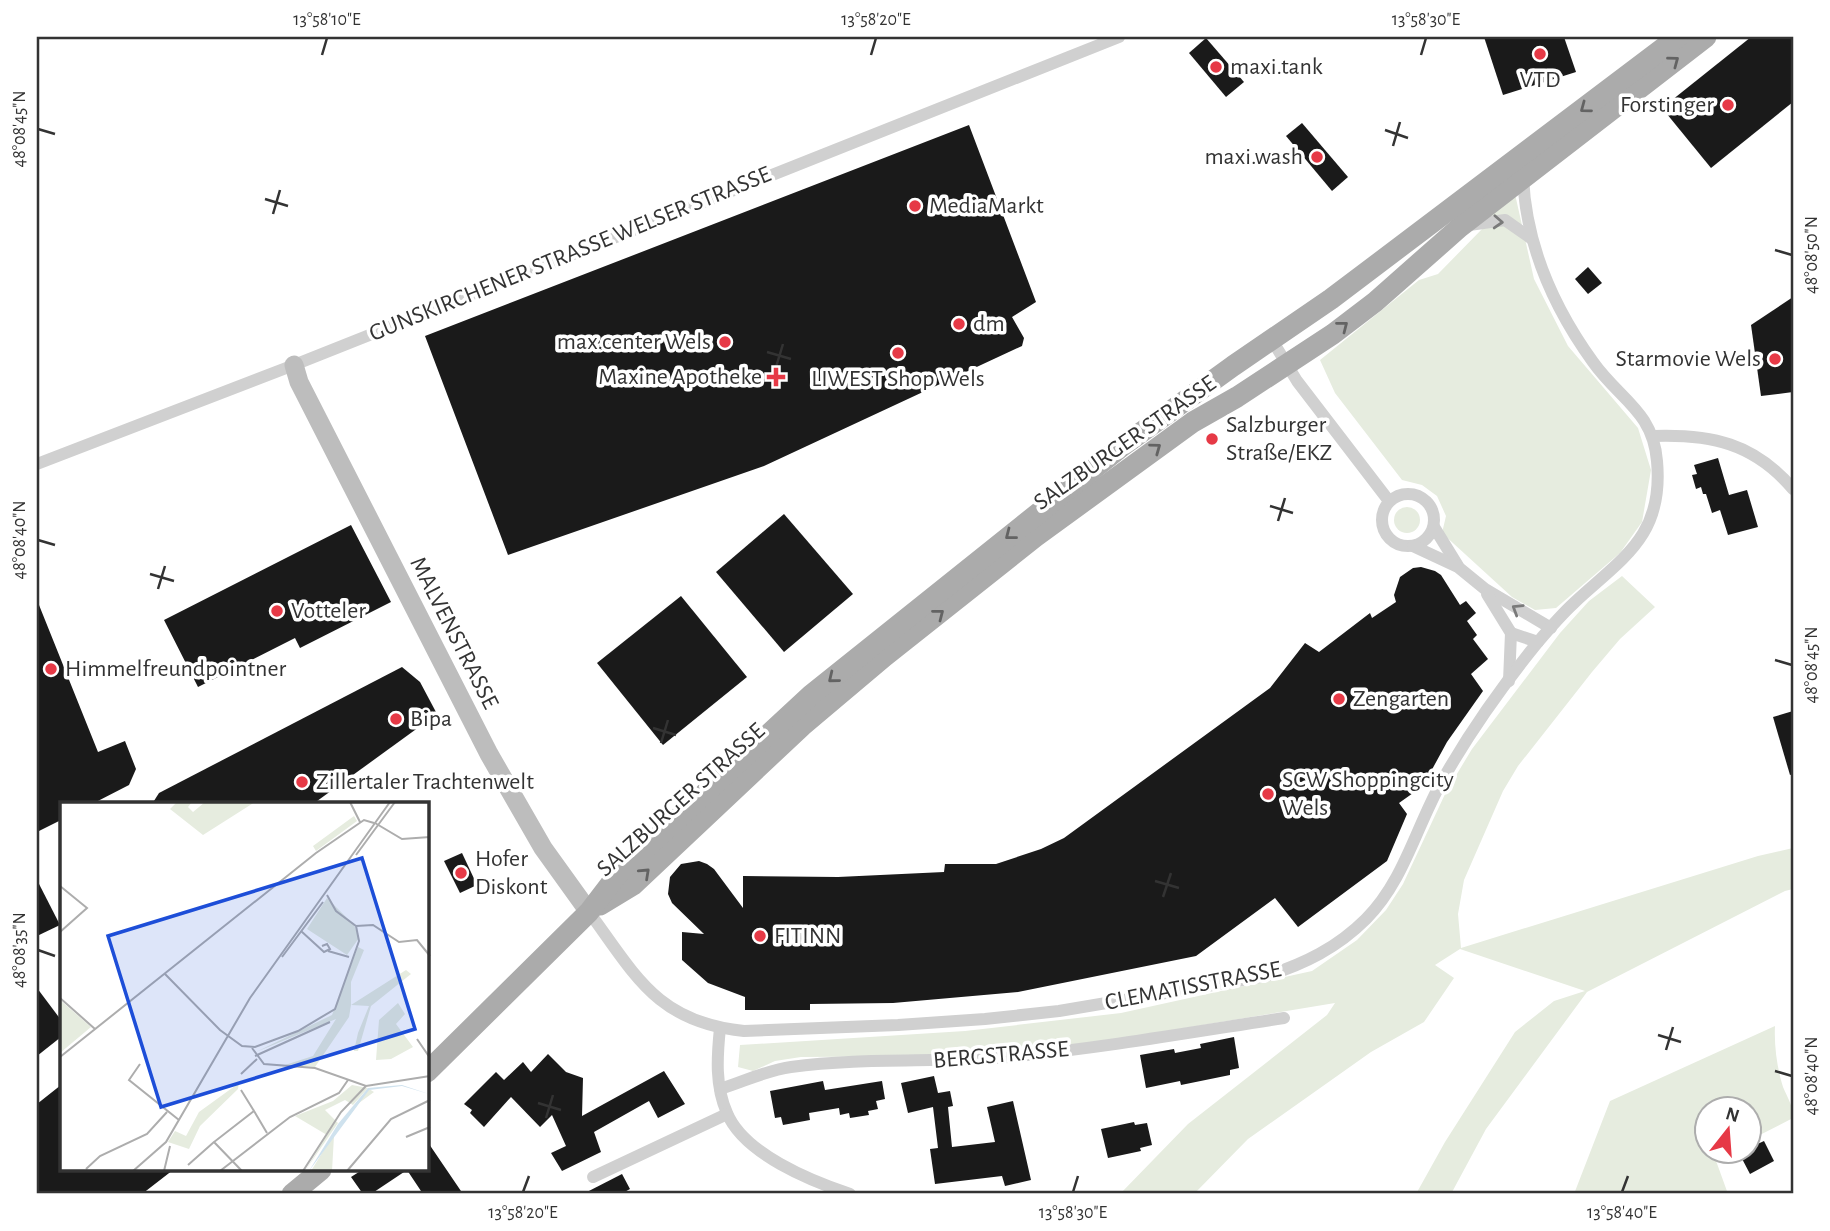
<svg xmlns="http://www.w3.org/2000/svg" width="1830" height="1231" font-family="'Alegreya Sans',sans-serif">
	<rect width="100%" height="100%" fill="#fff"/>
	<!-- green -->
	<g fill="#e6ecdf">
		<path d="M1515,194L1534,279L1568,346L1638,428L1651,470L1642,522L1620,553L1556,608L1535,610L1512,597L1442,533L1446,516L1437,496L1422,485L1402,480L1335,393L1320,360L1419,280L1438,274L1483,228L1493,213Z"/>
		<circle cx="1407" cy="520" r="13"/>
		<path d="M1622,576L1655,607L1620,639L1592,672L1518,766L1503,791L1464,880L1458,914L1461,948L1758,856L1793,848V889L1785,891L1587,992L1486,1129L1451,1194H1416L1445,1142L1515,1032L1554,1001L1585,991L1460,949L1435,965L1454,978L1424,1022L1371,1052L1248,1139L1194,1194H1120L1188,1124L1327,1015L1335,1003L1101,1042L960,1056L801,1057L775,1061L753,1071L738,1067L740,1045L965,1031L1121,1013L1312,971L1357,940L1386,910L1403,884L1446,792L1472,749L1560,633L1589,601Z"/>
		<path d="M1775,1026C1774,1045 1777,1068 1783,1087C1788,1099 1793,1105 1793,1118L1750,1140V1108H1708V1150L1729,1151L1715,1158L1728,1194H1574L1610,1101Z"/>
	</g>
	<!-- building -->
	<g fill="#1a1a1a">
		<path d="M1484,37H1564L1576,72L1503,95Z"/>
		<path d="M1751,37H1793V102L1711,168L1662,108Z"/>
		<path d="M1206,38L1244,82L1226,97L1189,53Z"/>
		<path d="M1302,123L1348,177L1332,191L1286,136Z"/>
		<path d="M969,125L1036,302L1012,317L1024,338L1022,346L764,466L508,555L425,336Z"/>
		<path d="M1588,267L1602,283L1588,294L1575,279Z"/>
		<path d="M1793,297V392L1761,396L1751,325Z"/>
		<path d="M1718,458L1729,495L1747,490L1758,527L1728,535L1720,510L1712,513L1706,494H1703L1701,487L1696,489L1692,475L1697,474L1694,465Z"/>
		<path d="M784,514L853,594L784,652L716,572Z"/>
		<path d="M351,525L391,602L300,648L295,638L198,687L164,620Z"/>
		<path d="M1421,567L1435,571L1441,575L1460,605L1466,601L1476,613L1467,621L1477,635L1473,639L1488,659L1471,674L1483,691L1447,742L1423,786L1399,803L1407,814L1387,861L1298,927L1275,898L1196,956L1018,992L893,1003L810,1004V1010H745V997L708,983L682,960V932L704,934L672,903L668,894L670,877L681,864L699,861L707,864L714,869L743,908V876L838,877L944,872L945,864H996L1041,849L1064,838L1270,688L1305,643L1319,652L1370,613L1372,618L1396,602L1394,595L1400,577L1413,568Z"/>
		<path d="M681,596L747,677L663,745L597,663Z"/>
		<path d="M37,600L98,752L125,741L136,769L129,785L92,804H61V820L37,832Z"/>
		<path d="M402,667L420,682L437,714L313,804H152L159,793Z"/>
		<path d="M1793,711V774L1790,775L1773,717Z"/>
		<path d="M462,853L477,885L460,893L444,861Z"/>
		<path d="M37,880L60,925L37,936Z"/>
		<path d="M37,988L61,1020V1037L37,1056Z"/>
		<path d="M1234,1037L1239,1068L1230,1070V1075L1181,1085L1180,1081L1146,1088L1140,1055L1174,1049L1175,1053L1201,1048L1200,1044Z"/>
		<path d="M548,1054L566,1072L583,1078L582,1116L664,1071L685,1104L658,1118L649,1101L594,1132L601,1152L562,1171L551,1153L566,1146L552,1115L540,1127L511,1097L484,1127L470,1113L472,1110L464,1104L496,1072L504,1080L523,1062L531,1072Z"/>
		<path d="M934,1076L938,1093L950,1091L953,1106L948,1107L952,1147L995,1142L987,1107L1013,1101L1031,1180L1005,1186L1002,1176L935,1184L930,1149L938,1148L933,1107L908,1113L901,1083Z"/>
		<path d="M823,1081L825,1090L882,1081L885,1099L876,1101L878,1109L868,1111L869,1115L850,1118L849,1113L840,1115L839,1108L809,1113L810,1120L783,1125L781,1117L775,1118L770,1091Z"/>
		<path d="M61,1085V1170H173L142,1194H37V1104Z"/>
		<path d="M1134,1122L1135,1125L1147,1123L1152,1145L1140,1148L1141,1151L1108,1158L1101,1129Z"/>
		<path d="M427,1141L463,1194H423L407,1170L371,1194H363L351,1177L362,1170H427Z"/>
		<path d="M1764,1141L1774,1161L1750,1174L1739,1153L1749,1151V1148Z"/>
		<path d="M622,1174L630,1189L621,1194H583Z"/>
	</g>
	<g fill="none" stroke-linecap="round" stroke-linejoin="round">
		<!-- street -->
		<g stroke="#d0d0d0" stroke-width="12">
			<path d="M1469,225L1505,220L1532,239"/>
			<path d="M1272,340L1297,381L1389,501"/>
			<path d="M1653,436C1711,434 1754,443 1793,489"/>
			<path d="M37,464L294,365L1119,37"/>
			<circle cx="1408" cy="520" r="26"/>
			<path d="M1434,527L1458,566"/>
			<path d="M1413,546L1458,567L1485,589L1551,628"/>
			<path d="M1487,594L1511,633L1509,681"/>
			<path d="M1511,633L1538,642"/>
			<path d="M589,912C636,976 657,1022 744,1031L898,1025L985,1019L1059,1011L1266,976C1304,964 1337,948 1366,919C1404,881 1416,827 1442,781C1469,733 1503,685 1538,642C1549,629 1561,615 1574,603C1622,558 1664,537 1657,461C1653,411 1619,399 1593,362C1554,308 1526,245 1523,177"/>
			<path d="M720,1028C717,1057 715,1086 727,1113C744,1154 811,1181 850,1194"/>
			<path d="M720,1089C743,1082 767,1070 791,1067C863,1057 937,1063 1009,1057C1101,1048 1193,1032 1284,1018"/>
			<path d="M593,1177L727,1114"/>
		</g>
		<!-- secondary -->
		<path stroke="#bdbdbd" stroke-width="19" d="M294,365L299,382L489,754L543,848L589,912"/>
		<!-- primary -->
		<g stroke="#ababab" stroke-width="21">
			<path d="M600,905L633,885L802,726L885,656L1035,537L1193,422L1237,397L1333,334L1375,302L1460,227L1706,37"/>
			<path d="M427,1072L589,912L618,874L811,695L1121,447L1233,366L1331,299L1678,37"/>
			<path d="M292,1194L321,1170"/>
		</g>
	</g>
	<!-- one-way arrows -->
	<defs><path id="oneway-chevron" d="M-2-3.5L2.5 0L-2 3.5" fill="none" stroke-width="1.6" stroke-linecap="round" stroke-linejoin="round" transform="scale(1.75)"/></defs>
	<g stroke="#636363">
		<use href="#oneway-chevron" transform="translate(1674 61) rotate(-37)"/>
		<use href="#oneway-chevron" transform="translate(1585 108) rotate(143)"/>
		<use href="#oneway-chevron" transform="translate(1343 326) rotate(-38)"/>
		<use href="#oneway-chevron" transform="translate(1156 448) rotate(-36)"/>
		<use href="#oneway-chevron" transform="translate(1010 535) rotate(142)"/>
		<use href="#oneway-chevron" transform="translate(939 614) rotate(-38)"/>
		<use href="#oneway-chevron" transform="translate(833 678) rotate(141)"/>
		<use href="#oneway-chevron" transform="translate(645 873) rotate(-43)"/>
	</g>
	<g stroke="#7a7a7a">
		<use href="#oneway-chevron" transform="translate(1498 222) rotate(3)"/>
		<use href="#oneway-chevron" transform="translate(1517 609) rotate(-148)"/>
	</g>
	<!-- ticks -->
	<path fill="none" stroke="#333" stroke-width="2.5" d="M322,55L327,38M871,55L876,38M1421,55L1426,38M38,129L55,134M1385,130L1408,138M1393,146L1400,122M265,199L288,206M273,214L280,190M1775,250L1792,255M767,352L791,359M776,367L783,344M1270,506L1293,513M1278,521L1285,498M38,540L55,545M150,574L174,581M158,589L165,566M1775,660L1792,665M653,728L676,735M661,743L668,720M1155,881L1179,888M1163,897L1171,873M38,950L55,956M1658,1035L1681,1042M1666,1050L1673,1027M1775,1071L1792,1076M538,1103L561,1110M546,1118L553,1095M523,1192L529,1176M1073,1192L1078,1176M1622,1192L1628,1176"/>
	<!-- markers -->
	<g fill="#e63946" stroke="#fff" stroke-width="2.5">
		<circle cx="1540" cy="54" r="7"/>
		<circle cx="1216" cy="67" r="7"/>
		<circle cx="1728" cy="105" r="7"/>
		<circle cx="1317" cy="157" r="7"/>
		<circle cx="915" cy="206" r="7"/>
		<circle cx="959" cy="324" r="7"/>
		<circle cx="725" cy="342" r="7"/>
		<circle cx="898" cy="353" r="7"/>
		<circle cx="1775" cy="359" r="7"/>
		<path d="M772.5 366.5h7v7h7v7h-7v7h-7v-7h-7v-7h7z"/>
		<circle cx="1212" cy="439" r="7"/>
		<circle cx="277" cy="611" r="7"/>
		<circle cx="51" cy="669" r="7"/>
		<circle cx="1339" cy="699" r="7"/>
		<circle cx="396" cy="719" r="7"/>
		<circle cx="302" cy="782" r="7"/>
		<circle cx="1268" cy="794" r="7"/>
		<circle cx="461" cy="873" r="7"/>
		<circle cx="760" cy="936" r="7"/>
	</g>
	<g text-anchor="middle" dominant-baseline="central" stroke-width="7" stroke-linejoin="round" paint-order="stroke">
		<!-- poi labels -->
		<g font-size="24" fill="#333" stroke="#fff" text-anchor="start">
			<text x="1230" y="67">maxi.tank</text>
			<text x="1540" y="80" text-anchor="middle">VTD</text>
			<text x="1714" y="105" text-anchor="end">Forstinger</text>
			<text x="1303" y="157" text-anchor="end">maxi.wash</text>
			<text x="929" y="206">MediaMarkt</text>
			<text x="973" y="324">dm</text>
			<text x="711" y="342" text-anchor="end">max.center Wels</text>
			<text x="1761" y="359" text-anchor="end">Starmovie Wels</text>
			<text x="762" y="377" text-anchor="end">Maxine Apotheke</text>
			<text x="898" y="379" text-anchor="middle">LIWEST Shop Wels</text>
			<text x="1226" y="425">Salzburger<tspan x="1226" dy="28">Straße/EKZ</tspan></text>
			<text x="291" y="611">Votteler</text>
			<text x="65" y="669">Himmelfreundpointner</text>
			<text x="1353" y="699">Zengarten</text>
			<text x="410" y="719">Bipa</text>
			<text x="1282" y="780">SCW Shoppingcity<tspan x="1282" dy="28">Wels</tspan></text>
			<text x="316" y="782">Zillertaler Trachtenwelt</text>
			<text x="475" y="859">Hofer<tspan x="475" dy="28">Diskont</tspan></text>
			<text x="774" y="936">FITINN</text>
		</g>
		<!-- street labels -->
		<g font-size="24" fill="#333" stroke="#fff">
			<text transform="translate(570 254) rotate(-22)">GUNSKIRCHENER STRASSE WELSER STRASSE</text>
			<text transform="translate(1125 443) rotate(-35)">SALZBURGER STRASSE</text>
			<text transform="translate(454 633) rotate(63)">MALVENSTRASSE</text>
			<text transform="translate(681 800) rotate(-42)">SALZBURGER STRASSE</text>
			<text transform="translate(1193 986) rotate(-11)">CLEMATISSTRASSE</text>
			<text transform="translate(1001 1055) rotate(-5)">BERGSTRASSE</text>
		</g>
	</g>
	<!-- overview -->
	<g transform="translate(60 802)">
		<rect width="369" height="369" fill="#fff"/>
		<path d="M117,0H132L128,5L133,10L145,0H195L143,33L110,7ZM294,14L297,19L256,49L253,44ZM267,96L294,123L299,136L287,153L247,127ZM298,145L304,148L291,180V203L346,168L351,172L311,204L298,249H294L298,231L309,204L291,203L289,215L255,265L225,263L253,254L276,217L196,250L272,213ZM0,198L31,225L0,251ZM338,201L345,212L336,222L353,245L331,257L316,258L319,218ZM179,281L178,287L140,324L129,347L108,340L115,329L126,334L139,310ZM292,283L308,286L293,303L285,298L265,308L278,321L245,369L267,333L235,314L273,299ZM309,287L314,290L299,301L274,334L272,369H251L278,325Z" fill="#e6ecdf"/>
		<path d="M342,283L369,292L342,284L309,288L249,369L278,322L308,286Z" fill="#cfe2ee"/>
		<path fill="none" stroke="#adadad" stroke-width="2" d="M290,0L300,20M315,21L342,37L370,35M296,53L335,0M0,84L27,106L0,130M267,93L276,109L296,124L313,123L339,140L357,138L370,154M241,129L264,150L270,147L267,142L262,144M268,149L289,155M222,155L263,100M105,172L160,228L182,244L195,245L238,229L275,207L299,139L296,124M0,196L35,227M357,237L370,256M192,246L204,262L255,266L306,284L370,274M195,254L270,220M0,255L256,51L304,18L314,21M80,262L69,278L119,318M181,272L197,257M181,288L194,309M346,335L370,325M128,363L154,340M26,367L40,354L87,332L107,310M73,369L106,340L190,196L330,0M104,369L110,344M160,369L230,315L279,291L288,278M182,369L154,340L194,309L207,331M243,369L281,310L306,284M287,369L331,317L370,298"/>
		<path fill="#1d4ed8" fill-opacity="0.15" stroke="#1d4ed8" stroke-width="3.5" d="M302,56L355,227L101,305L48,134Z"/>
		<rect width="369" height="369" fill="none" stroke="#333" stroke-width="3.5"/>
	</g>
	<!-- border -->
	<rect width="1830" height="1231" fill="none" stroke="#ffffff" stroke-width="77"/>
	<!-- north arrow -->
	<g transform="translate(1728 1130) rotate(17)"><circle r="33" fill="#ffffff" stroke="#adadad" stroke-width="2"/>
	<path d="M0-5L12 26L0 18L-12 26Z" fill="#e63946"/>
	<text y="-10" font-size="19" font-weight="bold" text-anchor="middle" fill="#333333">N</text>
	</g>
	<rect x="38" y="38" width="1754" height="1154" fill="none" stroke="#333" stroke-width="2.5"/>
	<g font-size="18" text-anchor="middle" fill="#333">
		<text x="327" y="25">13°58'10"E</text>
		<text x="876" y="25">13°58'20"E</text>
		<text x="1426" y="25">13°58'30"E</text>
		<text transform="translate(19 129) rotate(-90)" y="6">48°08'45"N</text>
		<text transform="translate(1811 255) rotate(-90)" y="6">48°08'50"N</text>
		<text transform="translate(19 540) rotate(-90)" y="6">48°08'40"N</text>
		<text transform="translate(1811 665) rotate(-90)" y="6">48°08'45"N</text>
		<text transform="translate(19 950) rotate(-90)" y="6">48°08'35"N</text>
		<text transform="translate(1811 1076) rotate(-90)" y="6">48°08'40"N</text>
		<text x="523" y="1218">13°58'20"E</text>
		<text x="1073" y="1218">13°58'30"E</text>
		<text x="1622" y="1218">13°58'40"E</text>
	</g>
</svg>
